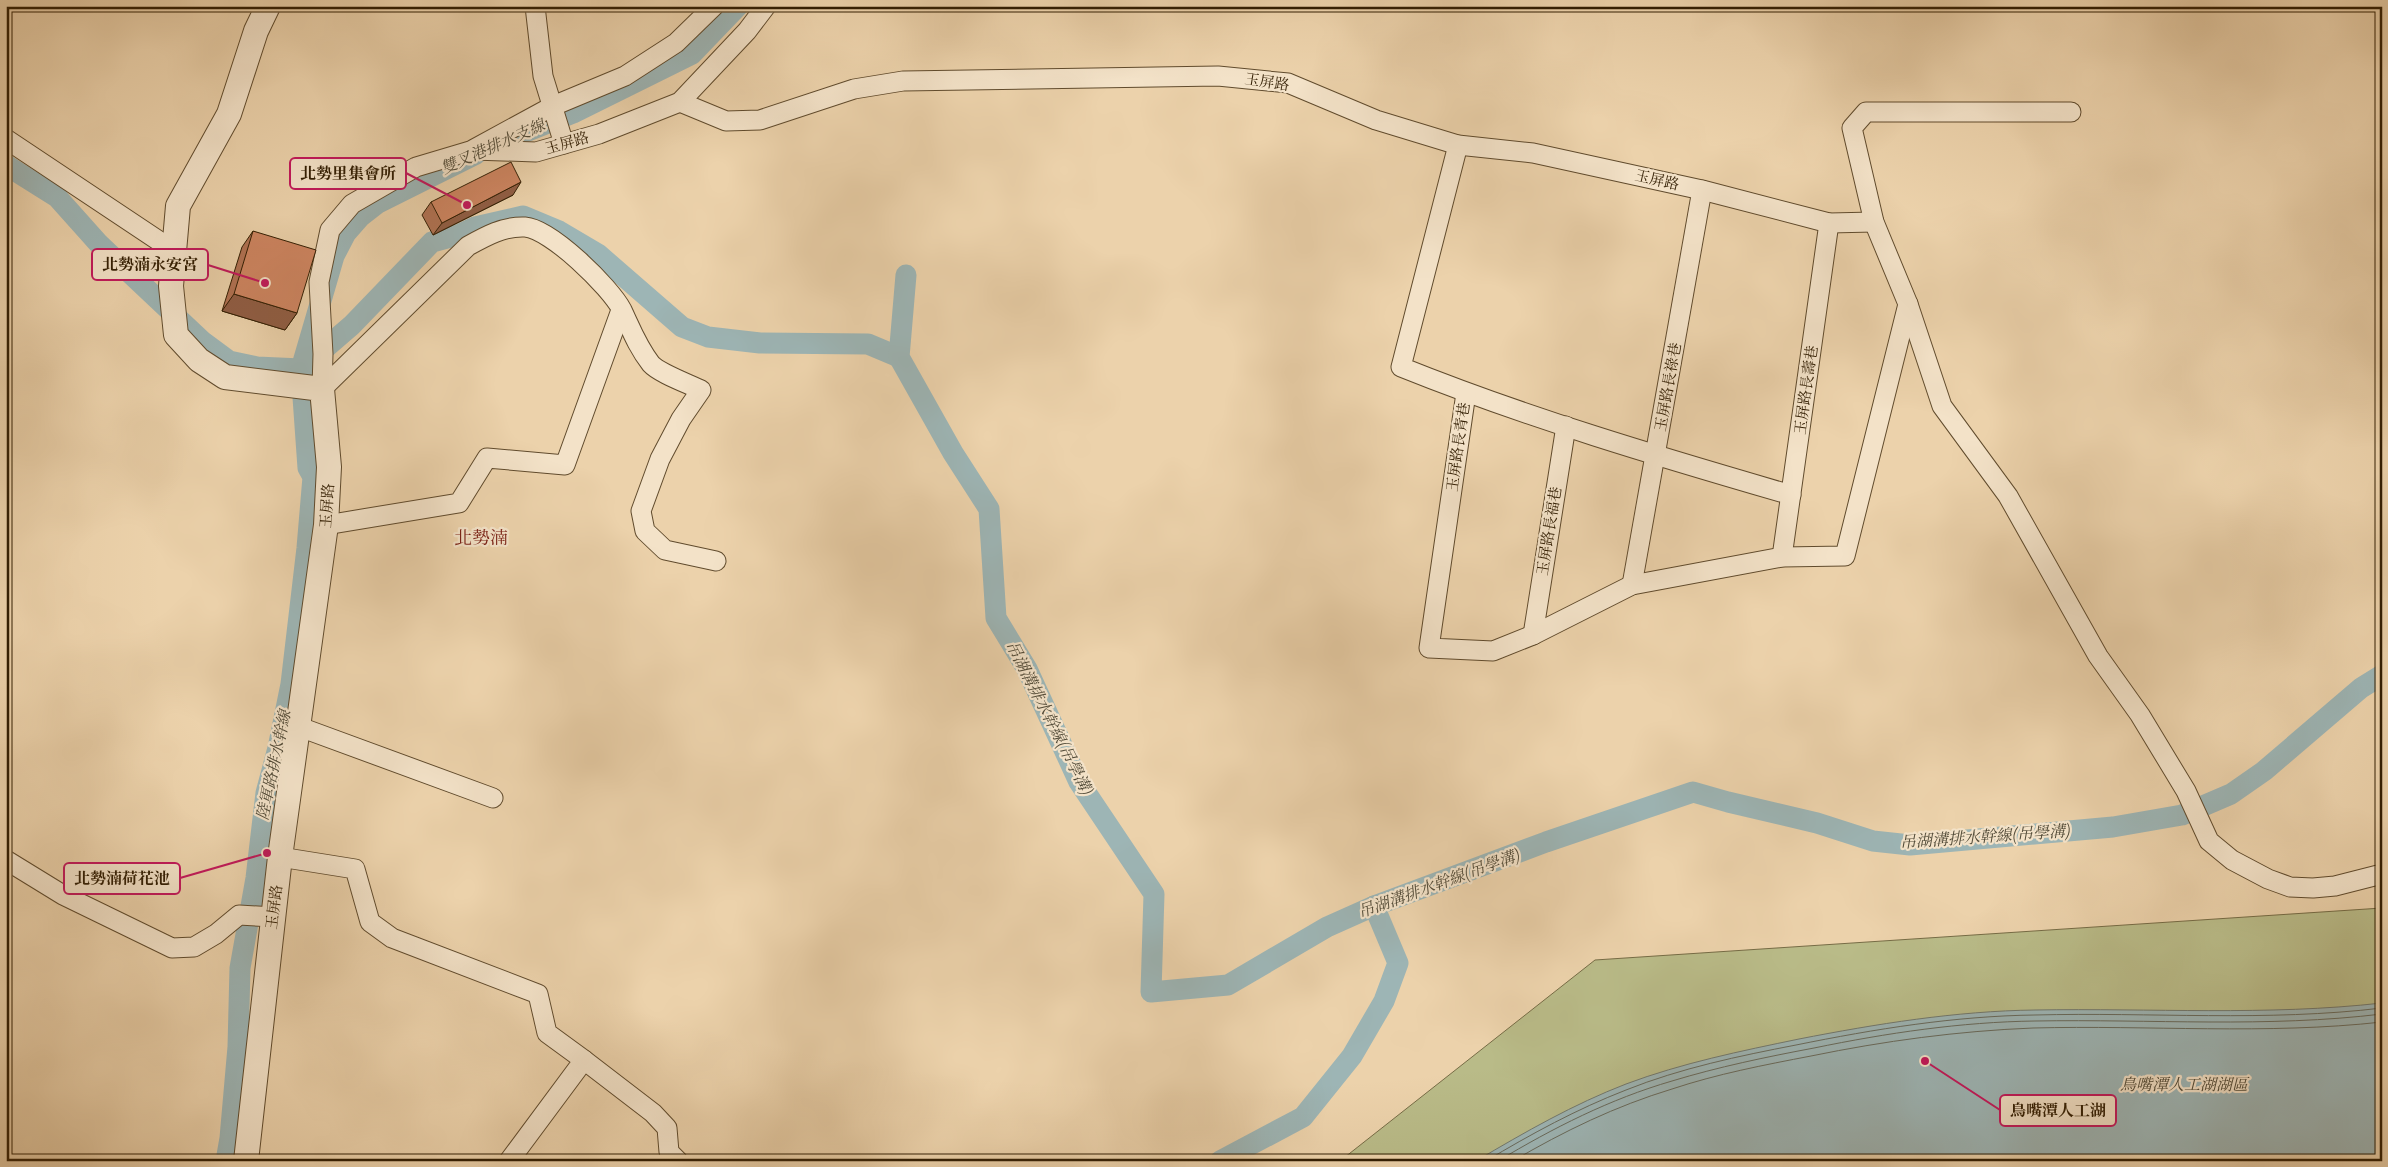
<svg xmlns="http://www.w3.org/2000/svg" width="2388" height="1167" font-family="Cardo,'Noto Serif TC',serif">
	<rect width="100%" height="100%" fill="#ecd2ab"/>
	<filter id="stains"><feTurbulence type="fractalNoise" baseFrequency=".004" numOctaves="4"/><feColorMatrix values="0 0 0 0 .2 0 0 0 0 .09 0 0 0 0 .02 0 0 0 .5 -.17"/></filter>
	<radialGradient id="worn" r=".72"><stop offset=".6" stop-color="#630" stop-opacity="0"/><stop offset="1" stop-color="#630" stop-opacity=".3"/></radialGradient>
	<!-- green -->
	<path fill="#b9bb88" stroke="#766c46" d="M2382,908V1161H1340L1595,960Z"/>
	<!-- water -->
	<path fill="#9db5b5" stroke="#72796e" d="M2382,1003V1161H1476C1525,1132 1574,1104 1626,1084C1682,1063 1741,1051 1799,1039C1876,1024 1956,1011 2035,1010C2151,1008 2267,1016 2382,1003Z"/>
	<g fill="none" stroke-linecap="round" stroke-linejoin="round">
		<!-- shore -->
		<g stroke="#686a5c" stroke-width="1">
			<path d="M1486,1161C1531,1134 1577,1109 1626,1090C1681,1068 1739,1056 1796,1045C1875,1029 1955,1016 2035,1015C2150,1012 2267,1022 2382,1008"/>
			<path d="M1498,1161C1553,1128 1610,1099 1672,1081C1718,1067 1766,1057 1814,1048C1887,1033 1961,1022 2035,1021C2151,1019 2267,1028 2382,1014"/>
			<path d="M1513,1161C1564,1131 1616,1106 1672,1089C1717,1074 1764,1065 1811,1056C1884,1041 1958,1031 2033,1028C2149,1025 2266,1035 2382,1022"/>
		</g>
		<!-- canal -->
		<g stroke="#9db5b5" stroke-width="21">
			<path d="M503,141L573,113L692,54L738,6"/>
			<path d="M6,165L57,197L99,244L202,341L229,361L257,367L301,369L352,325L432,242L458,235L475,227L523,216L559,231L598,254L682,327L708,337L760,343L868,344L899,357"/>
			<path d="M906,275L899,357L953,453L989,509L996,618L1027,669L1079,782L1154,894L1151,992L1228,985L1327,927L1374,906L1546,842L1693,792L1728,802L1817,823L1873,841L1910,845L2113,827L2182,815L2231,794L2264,771L2361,688L2382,675"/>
			<path d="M226,1161L230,1138L238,1047L240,968L256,878L266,793L278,748L291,684L307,548L313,477L308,468L301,369L334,256L346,233L360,217L378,203L476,154"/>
			<path d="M1220,1161L1303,1117L1352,1056L1384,1001L1398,963L1374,906"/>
		</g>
		<!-- minor casing -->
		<g stroke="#604b2d" stroke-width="21">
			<g id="minor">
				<path d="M535,6L543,76L564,144"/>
				<path d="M680,102L726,121L760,120L854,89L903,81L1218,76L1288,83L1376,120L1458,145L1533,153L1702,190L1829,223L1874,222"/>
				<path d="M2071,112H1866L1852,128L1874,222L1908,304L1942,406L2008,496L2098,656L2140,715L2186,791L2209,841L2232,860L2268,879L2290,887L2313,888L2335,886L2382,874"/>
				<path d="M6,139L174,251"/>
				<path d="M1458,145L1401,367C1528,418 1660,457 1791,495"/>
				<path d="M474,149L553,106L625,76L676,43L714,6"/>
				<path d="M322,389L468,246C486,236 504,226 525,227C551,229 610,287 622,310C631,329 637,346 651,364C659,373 689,384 701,390L681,419L660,459L641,511L645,531L665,550L716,561"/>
				<path d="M322,389L323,354L319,282L330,230L352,204L416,167L473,150L536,152L599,134L680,102L747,31L766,6"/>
				<path d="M1466,393L1429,648L1493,651L1533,635L1632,585L1782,557L1845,556L1908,304"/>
				<path d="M326,525L459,503L487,458L565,465L621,310"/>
				<path d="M1782,557L1829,223"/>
				<path d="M1632,585L1702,190"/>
				<path d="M1533,635L1566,426"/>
				<path d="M297,726L493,798"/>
				<path d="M280,857L355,869L370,922L392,938L538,994L547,1033L584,1060L509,1161"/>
				<path d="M6,860L63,895L172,948L194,947L216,934L239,915L273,917"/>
				<path d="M584,1060L653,1113L667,1128L669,1152L678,1161"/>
			</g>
		</g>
		<!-- tertiary casing -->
		<g stroke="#604b2d" stroke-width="26">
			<path id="tertiary" d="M246,1161L280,857L326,525L329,467L322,389L225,377L199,360L176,335L171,286L178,206L229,114L256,31L268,6"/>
		</g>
		<!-- minor -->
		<use href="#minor" stroke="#f3e2c8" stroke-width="19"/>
		<!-- tertiary -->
		<use href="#tertiary" stroke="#f3e2c8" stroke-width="24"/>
	</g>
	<!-- wall -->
	<g fill="#b17253" stroke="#321e03">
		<path d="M513,195L433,235L422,215L431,202Z"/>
		<path d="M253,231L297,313L285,330L222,311L242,247Z"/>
	</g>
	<!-- shaded-wall -->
	<g fill="#905d44" stroke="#321e03">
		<path d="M521,182L513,195L433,235L442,223Z"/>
		<path d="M234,294L297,313L285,330L222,311Z"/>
	</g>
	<!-- building -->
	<g fill="#ce8561" stroke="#321e03">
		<path d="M511,162L521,182L442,223L431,202Z"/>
		<path d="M253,231L316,250L297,313L234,294Z"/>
	</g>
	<g text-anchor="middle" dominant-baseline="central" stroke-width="4.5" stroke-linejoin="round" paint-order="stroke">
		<!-- street labels -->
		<g font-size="15" fill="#321e03" stroke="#f3e2c8">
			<text transform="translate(1267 82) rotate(9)">玉屏路</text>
			<text transform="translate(567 143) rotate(-16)">玉屏路</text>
			<text transform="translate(1657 180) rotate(13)">玉屏路</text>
			<text transform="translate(1668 387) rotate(-80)">玉屏路長祿巷</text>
			<text transform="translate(1806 390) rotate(-82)">玉屏路長壽巷</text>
			<text transform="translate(1458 447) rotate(-82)">玉屏路長青巷</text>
			<text transform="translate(327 506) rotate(-86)">玉屏路</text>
			<text transform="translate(1549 531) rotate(-81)">玉屏路長福巷</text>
			<text transform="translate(274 907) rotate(-83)">玉屏路</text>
		</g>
		<!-- water labels -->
		<g font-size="16" font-style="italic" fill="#524b38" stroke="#f3e2c8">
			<text transform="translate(493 147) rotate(-24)">雙叉港排水支線</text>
			<text transform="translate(1049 718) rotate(63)">吊湖溝排水幹線(吊學溝)</text>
			<text transform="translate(274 765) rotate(-78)">陸軍路排水幹線</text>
			<text transform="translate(1985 837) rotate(-4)">吊湖溝排水幹線(吊學溝)</text>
			<text transform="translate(1439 884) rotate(-20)">吊湖溝排水幹線(吊學溝)</text>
			<text x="2184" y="1085">鳥嘴潭人工湖湖區</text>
		</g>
		<!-- quarter labels -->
		<g font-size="18" fill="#7a1f14" stroke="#f3e2c8">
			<text x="481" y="538">北勢湳</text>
		</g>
	</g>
	<!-- callouts -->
	<path fill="none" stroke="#c2185b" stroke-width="2" d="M467 205L406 173M265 283L208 265M267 853L180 878M1925 1061L2000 1110"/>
	<g fill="#c2185b" stroke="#f3e2c8" stroke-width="2">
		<circle cx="467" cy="205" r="5"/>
		<circle cx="265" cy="283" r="5"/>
		<circle cx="267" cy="853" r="5"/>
		<circle cx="1925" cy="1061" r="5"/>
	</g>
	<g fill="#f3e2c8" stroke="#c2185b" stroke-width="2">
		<rect x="290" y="158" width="116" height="31" rx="5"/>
		<rect x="92" y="249" width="116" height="31" rx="5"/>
		<rect x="64" y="863" width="116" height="31" rx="5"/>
		<rect x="2000" y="1095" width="116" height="31" rx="5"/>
	</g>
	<g font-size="16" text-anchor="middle" font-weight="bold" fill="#321e03">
		<text x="348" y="179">北勢里集會所</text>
		<text x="150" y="270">北勢湳永安宮</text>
		<text x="122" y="884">北勢湳荷花池</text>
		<text x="2058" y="1116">鳥嘴潭人工湖</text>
	</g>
	<!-- margin -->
	<rect width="2388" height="1167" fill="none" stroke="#ecd2ab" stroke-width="25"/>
	<rect x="8" y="8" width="2373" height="1152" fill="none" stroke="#321e03" stroke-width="2.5"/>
	<rect x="12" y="12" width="2363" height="1142" fill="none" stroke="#321e03"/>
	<rect width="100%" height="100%" filter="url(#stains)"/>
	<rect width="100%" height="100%" fill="url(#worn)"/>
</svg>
